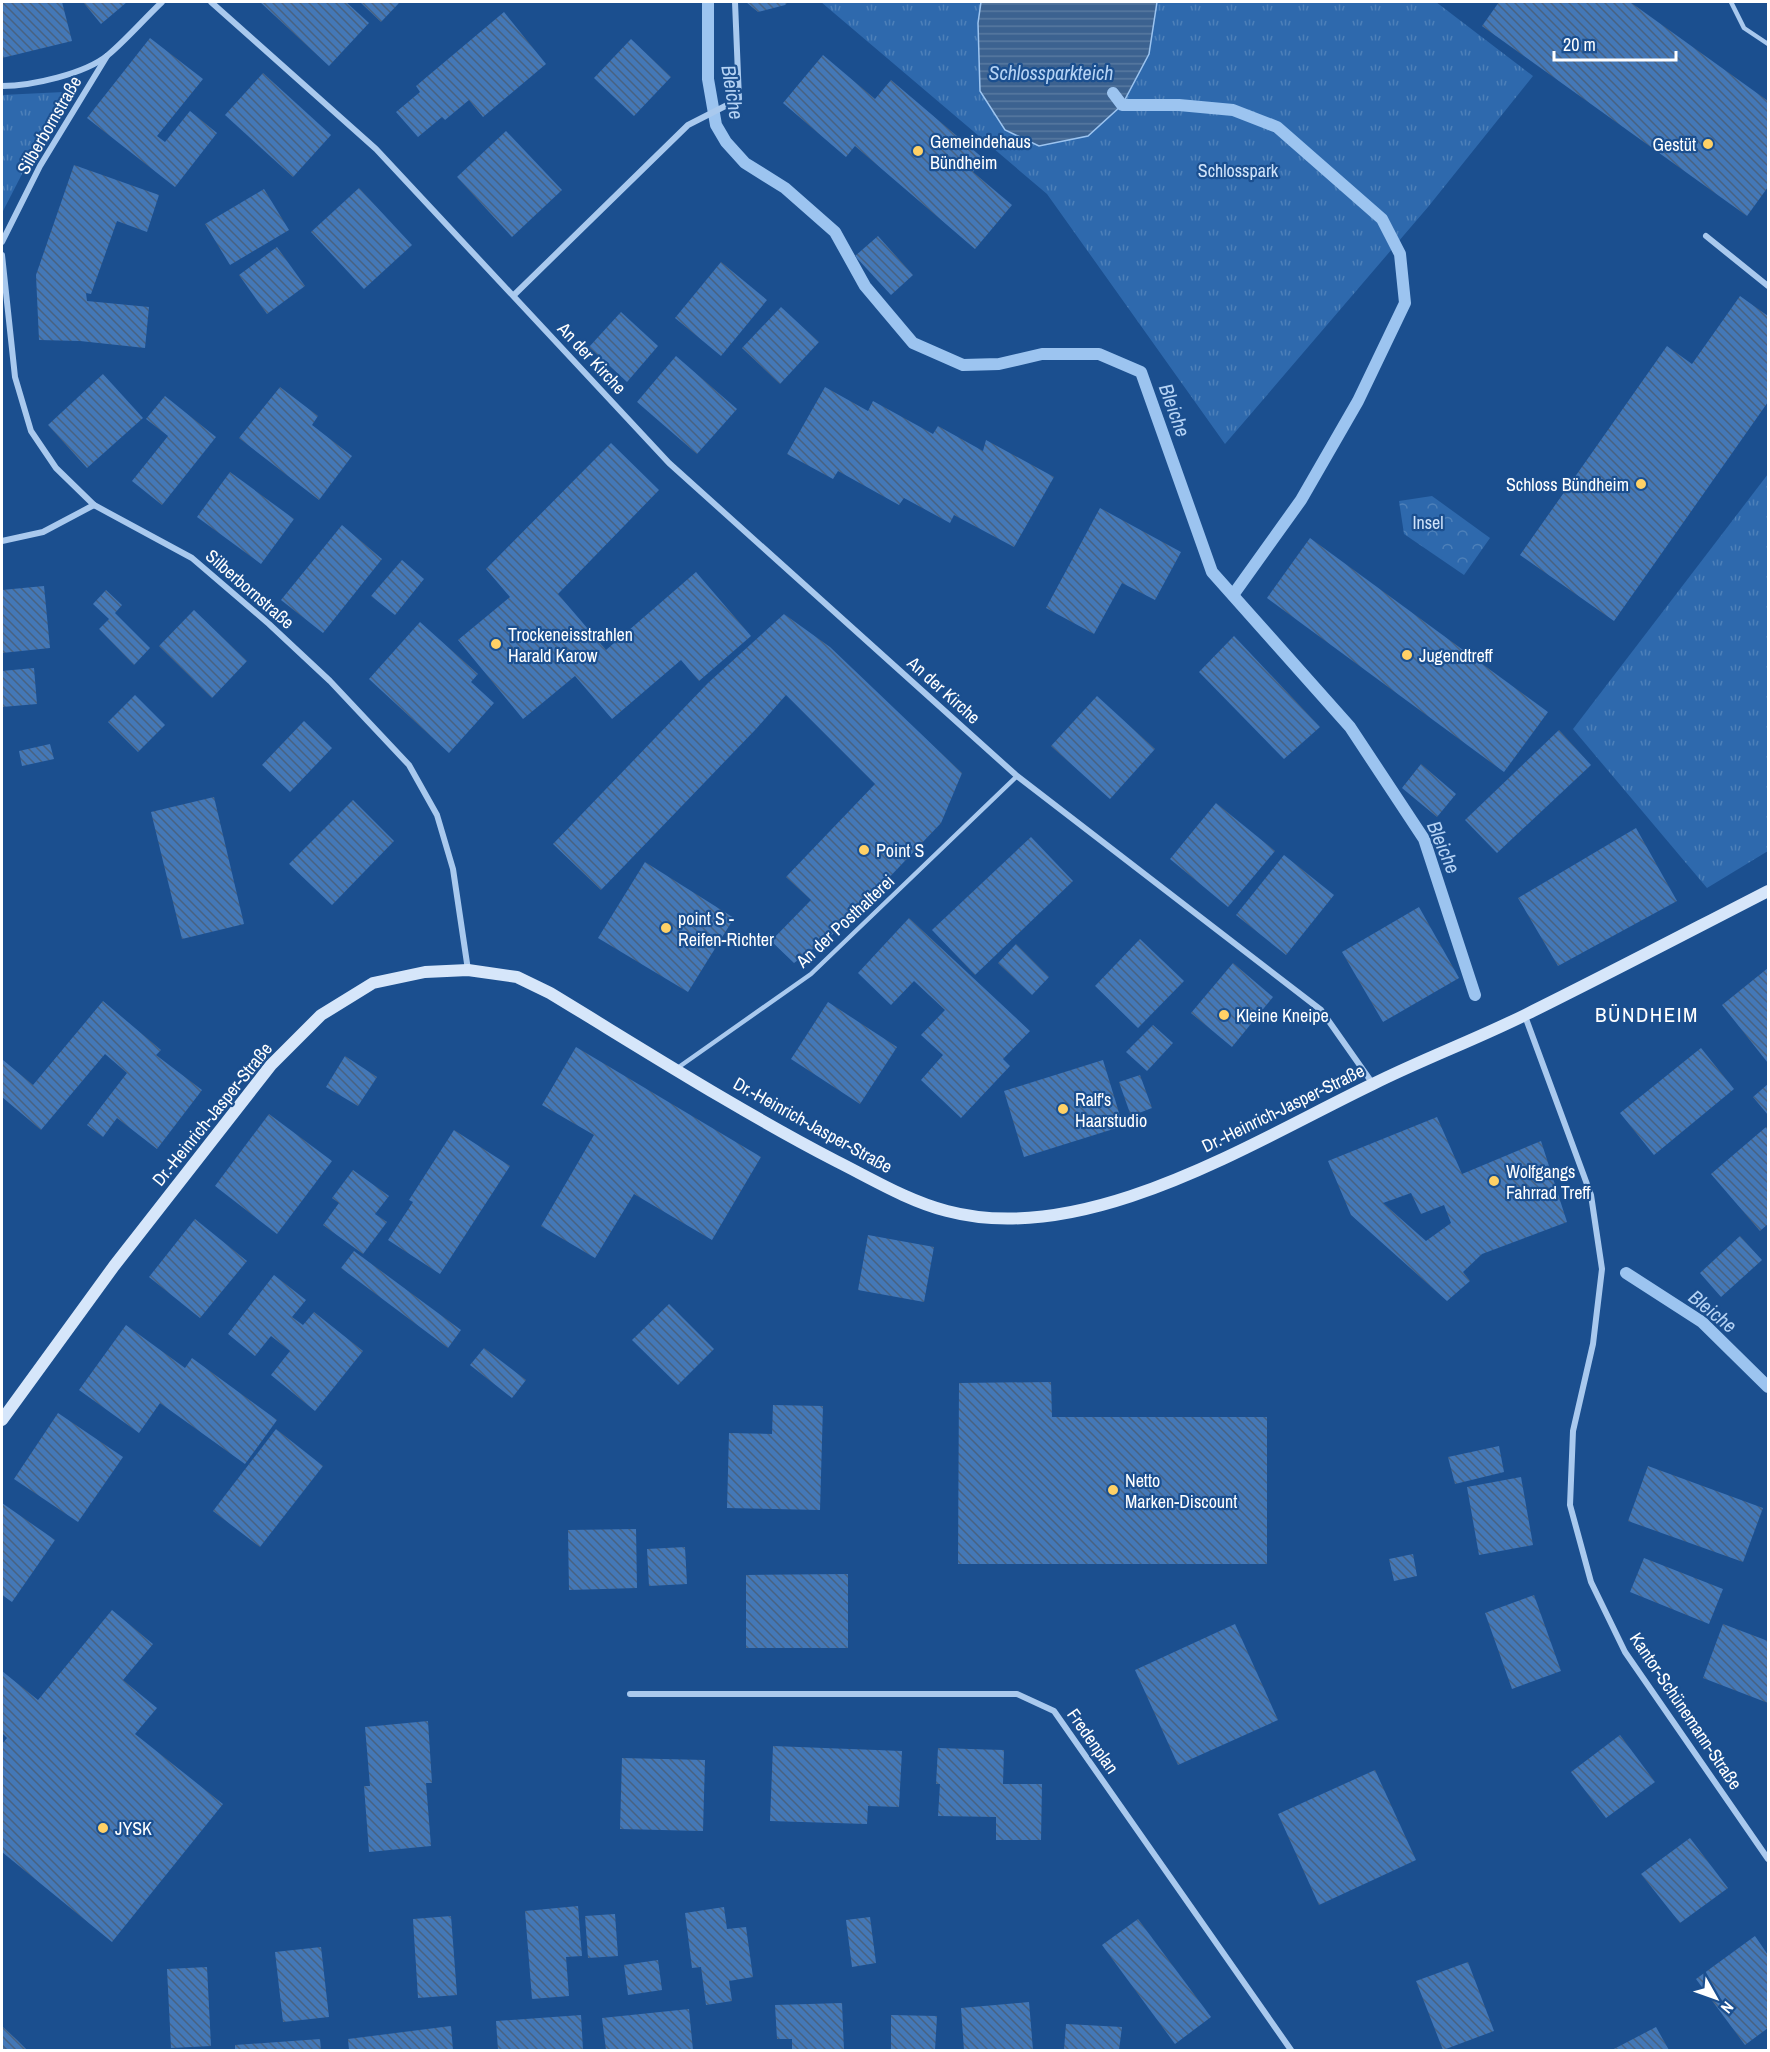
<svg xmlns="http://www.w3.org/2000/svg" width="1770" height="2052" font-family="'Archivo Narrow',sans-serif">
	<defs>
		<pattern id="forest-crowns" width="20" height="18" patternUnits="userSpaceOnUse" patternTransform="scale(1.5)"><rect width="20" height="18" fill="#2e69ad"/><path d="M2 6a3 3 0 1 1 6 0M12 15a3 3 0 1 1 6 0" fill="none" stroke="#4d80b9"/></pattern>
		<pattern id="park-tufts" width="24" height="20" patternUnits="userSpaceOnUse" patternTransform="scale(1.5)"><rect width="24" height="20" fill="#2e69ad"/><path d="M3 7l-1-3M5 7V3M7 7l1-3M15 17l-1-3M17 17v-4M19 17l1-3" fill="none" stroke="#4d80b9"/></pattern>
		<pattern id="water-rules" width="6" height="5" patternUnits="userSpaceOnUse" patternTransform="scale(1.5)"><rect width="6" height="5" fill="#3c6290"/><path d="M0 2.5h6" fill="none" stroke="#597aa1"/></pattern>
		<pattern id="building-back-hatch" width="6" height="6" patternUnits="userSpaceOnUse" patternTransform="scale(1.5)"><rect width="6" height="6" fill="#4478b7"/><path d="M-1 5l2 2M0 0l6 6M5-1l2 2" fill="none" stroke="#486282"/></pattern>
	</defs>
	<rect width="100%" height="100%" fill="#1b4f8f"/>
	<!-- forest -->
	<path fill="url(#forest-crowns)" d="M1432,496L1490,538L1464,575L1404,534L1399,501Z"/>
	<!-- park -->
	<g fill="url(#park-tufts)">
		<path d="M821,2H1436L1533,76L1428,207L1225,444L1047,194Z"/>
		<path d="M64,92L2,213V95Z"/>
		<path d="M1768,474V851L1707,888L1573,729Z"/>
	</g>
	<!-- water -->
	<path fill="url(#water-rules)" stroke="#9cc4f0" stroke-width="1.5" d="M981,2H1157L1149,54L1122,105L1088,136L1039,146L1005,130L980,91L978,23Z"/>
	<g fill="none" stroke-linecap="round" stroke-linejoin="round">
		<!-- stream -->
		<g stroke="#9cc4f0" stroke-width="12">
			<path d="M708,2V79L716,125L726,142L745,163L785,188L835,232L865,286L913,343L963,365L999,364L1042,354H1099L1141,372L1212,572L1350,727L1424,839L1475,995"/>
			<path d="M1113,93L1122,105H1179L1233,110L1277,127L1382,219L1400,254L1405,303L1358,401L1301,500L1233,595"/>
			<path d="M1626,1273L1702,1322L1768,1387"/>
		</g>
	</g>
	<!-- building -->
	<g fill="url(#building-back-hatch)" fill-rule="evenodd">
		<path d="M2,2H62L72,41L2,58Z"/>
		<path d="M83,2H127L101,24Z"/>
		<path d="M260,2H346L369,23L329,66Z"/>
		<path d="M360,2H400L381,22Z"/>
		<path d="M746,2H788L785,5L758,12Z"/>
		<path d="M1499,2H1630L1768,101V187L1747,216L1482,26Z"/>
		<path d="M504,12L546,64L483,117L469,100L445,120L442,117L418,137L396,112L420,92L416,86Z"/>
		<path d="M150,38L203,79L157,136L165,142L190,111L217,133L175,187L87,118Z"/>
		<path d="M631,39L671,77L634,116L594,78Z"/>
		<path d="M823,55L875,99L891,80L984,159L973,172L1012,205L975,249L855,146L846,157L783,103Z"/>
		<path d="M263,73L331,135L293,177L225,115Z"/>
		<path d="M506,131L562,190L512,237L457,177Z"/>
		<path d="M74,165L159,195L147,232L117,221L91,294L86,293L87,301L149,307L145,348L80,341L39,340L36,275Z"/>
		<path d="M359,188L412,245L364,289L311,232Z"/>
		<path d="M264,189L289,230L230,265L205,224Z"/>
		<path d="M878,236L913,275L891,295L855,256Z"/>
		<path d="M277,247L305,286L267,314L239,275Z"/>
		<path d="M721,262L767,300L721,356L675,318Z"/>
		<path d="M1740,296L1768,316V402L1614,621L1520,555L1667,346L1692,364Z"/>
		<path d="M781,307L819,342L780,384L742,348Z"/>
		<path d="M621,312L658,346L627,382L589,347Z"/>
		<path d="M676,356L737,409L697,454L637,402Z"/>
		<path d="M103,374L143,418L87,468L48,425Z"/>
		<path d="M280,387L318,416L312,425L352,456L319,500L239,438Z"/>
		<path d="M825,387L868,411L873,401L933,434L938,426L983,451L986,440L1054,477L1014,547L954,515L950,523L904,498L899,505L838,471L833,479L787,454Z"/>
		<path d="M165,396L216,437L162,505L132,481L168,436L146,419Z"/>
		<path d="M611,443L659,490L558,594L606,650L696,572L751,636L699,681L681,660L612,719L575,676L523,719L458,640L510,597L486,569Z"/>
		<path d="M230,472L294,519L261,564L197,517Z"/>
		<path d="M1100,508L1181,552L1155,600L1122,583L1094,634L1046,608Z"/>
		<path d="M342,525L382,559L323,633L281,600Z"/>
		<path d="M1310,538L1548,712L1504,772L1267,598Z"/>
		<path d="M402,560L424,579L395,615L371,596Z"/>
		<path d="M44,586L50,648L2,653V590Z"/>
		<path d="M106,590L122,605L115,613L150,648L134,665L99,629L109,619L93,604Z"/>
		<path d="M194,610L247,661L212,698L159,646Z"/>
		<path d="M784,614L830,647L962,773L941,823L841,928L794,963L771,941L811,900L786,877L875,784L786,695L756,729L601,890L553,844L708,683Z"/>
		<path d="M420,622L478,674L471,682L494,703L449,753L369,679Z"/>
		<path d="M1234,636L1320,727L1284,759L1199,672Z"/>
		<path d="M34,668L37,704L2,707V671Z"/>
		<path d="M135,695L165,725L138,752L108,722Z"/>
		<path d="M1097,696L1155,749L1110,799L1051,746Z"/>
		<path d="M304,721L332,748L290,792L262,765Z"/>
		<path d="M1559,730L1591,765L1497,853L1465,820Z"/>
		<path d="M50,744L54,759L22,766L19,751Z"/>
		<path d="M1421,764L1456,794L1437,817L1402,788Z"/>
		<path d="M214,797L244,924L182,939L151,812Z"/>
		<path d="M353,800L394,841L332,905L289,864Z"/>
		<path d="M1216,803L1275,851L1228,907L1170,859Z"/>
		<path d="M1636,828L1677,901L1558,966L1518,898Z"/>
		<path d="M1031,837L1073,881L975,975L932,930Z"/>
		<path d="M1284,855L1334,895L1286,955L1236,915Z"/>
		<path d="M645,862L734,918L688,992L598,938Z"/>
		<path d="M1419,907L1459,978L1383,1022L1342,952Z"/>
		<path d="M909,918L1030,1031L1003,1059L1010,1066L961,1118L921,1080L943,1055L921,1035L945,1010L914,981L891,1005L858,973Z"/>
		<path d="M1140,939L1184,981L1138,1028L1095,986Z"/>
		<path d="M1016,944L1049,977L1032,995L998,963Z"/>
		<path d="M1233,963L1273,997L1232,1047L1191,1013Z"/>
		<path d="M1768,968V1063L1722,1005Z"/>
		<path d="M103,1001L161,1050L156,1055L202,1090L157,1149L117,1118L103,1137L87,1125L127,1073L105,1054L41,1130L2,1097V1062L3,1060L33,1085Z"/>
		<path d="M828,1002L897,1047L860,1104L791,1059Z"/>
		<path d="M1153,1025L1173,1043L1147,1071L1126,1052Z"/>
		<path d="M576,1047L761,1157L712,1240L634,1194L595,1258L541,1226L594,1135L542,1105Z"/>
		<path d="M1701,1048L1734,1089L1654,1155L1620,1113Z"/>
		<path d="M345,1056L377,1077L358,1106L326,1087Z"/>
		<path d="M1103,1060L1123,1126L1024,1157L1004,1091Z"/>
		<path d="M1140,1075L1152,1108L1131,1116L1119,1082Z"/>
		<path d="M1768,1084V1115L1753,1097Z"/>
		<path d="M269,1114L332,1161L277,1234L215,1186Z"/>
		<path d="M1437,1117L1462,1174L1541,1141L1567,1222L1482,1254L1463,1272L1470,1281L1447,1301L1351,1215L1328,1161ZM1411,1193L1421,1214L1444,1205L1451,1223L1426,1241L1383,1203Z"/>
		<path d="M1766,1127L1768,1129V1224L1760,1231L1711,1174Z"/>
		<path d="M454,1130L510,1166L440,1274L388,1240L413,1202L409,1200Z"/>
		<path d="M353,1170L389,1196L375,1214L387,1222L363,1254L323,1225L339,1203L332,1198Z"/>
		<path d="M195,1219L247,1261L200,1318L149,1277Z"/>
		<path d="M868,1235L934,1247L924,1302L858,1290Z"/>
		<path d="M1740,1236L1762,1260L1721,1297L1700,1273Z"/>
		<path d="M354,1251L461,1330L448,1348L341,1268Z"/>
		<path d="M274,1275L306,1300L292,1317L303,1325L314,1312L363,1351L315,1411L271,1375L290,1351L271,1336L255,1356L228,1334Z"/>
		<path d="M669,1304L714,1349L678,1385L632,1340Z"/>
		<path d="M126,1325L185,1368L192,1358L277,1420L245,1464L160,1403L139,1433L79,1390Z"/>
		<path d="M484,1348L526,1380L512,1398L470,1365Z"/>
		<path d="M1051,1382L1052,1417H1267V1564H958L959,1383Z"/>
		<path d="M773,1405L823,1406L820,1510L727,1508L729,1433L772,1434Z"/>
		<path d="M58,1413L123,1457L78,1522L14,1479Z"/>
		<path d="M276,1429L323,1466L260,1547L213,1511Z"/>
		<path d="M1499,1446L1504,1472L1455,1484L1448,1457Z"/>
		<path d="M1648,1466L1763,1508L1743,1562L1628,1521Z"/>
		<path d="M1521,1477L1533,1545L1479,1555L1467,1487Z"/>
		<path d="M2,1503L55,1540L12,1602L2,1595Z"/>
		<path d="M636,1529L637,1588L569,1590L568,1530Z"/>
		<path d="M685,1547L687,1584L649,1586L647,1549Z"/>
		<path d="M1413,1554L1417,1576L1394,1581L1389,1559Z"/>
		<path d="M1644,1558L1723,1589L1709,1624L1630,1592Z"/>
		<path d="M848,1574V1648H746V1575Z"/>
		<path d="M1534,1595L1561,1671L1512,1689L1485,1613Z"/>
		<path d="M112,1610L153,1644L123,1680L157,1708L135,1734L223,1804L112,1942L2,1852V1744L7,1738L2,1733V1671L38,1700Z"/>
		<path d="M1235,1624L1278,1720L1178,1765L1135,1670Z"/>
		<path d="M1723,1624L1768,1641V1703L1703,1678Z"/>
		<path d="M428,1721L432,1783H426L431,1846L369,1852L364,1786H370L365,1727Z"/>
		<path d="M1620,1735L1655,1782L1606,1818L1571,1772Z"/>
		<path d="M773,1746L902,1751L899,1807L868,1806L867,1824L770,1821Z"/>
		<path d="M938,1748L1004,1750L1003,1784H1042L1041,1840H996V1817L938,1816L940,1784H936Z"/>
		<path d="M622,1758L705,1760L703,1831L620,1829Z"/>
		<path d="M1375,1770L1416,1860L1319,1905L1278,1814Z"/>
		<path d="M1690,1838L1728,1888L1680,1923L1641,1874Z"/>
		<path d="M578,1906L582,1956L566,1957L569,1996L532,1999L525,1911Z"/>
		<path d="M724,1907L727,1929L746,1927L753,1977L729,1981L732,2001L706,2005L701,1967L692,1968L685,1913Z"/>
		<path d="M615,1914L618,1956L588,1958L585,1916Z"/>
		<path d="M451,1916L457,1995L418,1998L413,1919Z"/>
		<path d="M870,1917L876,1963L852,1967L846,1920Z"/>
		<path d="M1138,1919L1211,2017L1175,2044L1102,1945Z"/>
		<path d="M1755,1936L1768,1955V2028L1745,2045L1696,1979Z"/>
		<path d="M321,1947L329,2017L283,2022L275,1952Z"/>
		<path d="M658,1960L662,1990L628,1995L624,1965Z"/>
		<path d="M1468,1962L1494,2031L1443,2050L1416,1981Z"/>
		<path d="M207,1967L211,2046L171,2048L167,1969Z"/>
		<path d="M1029,2002L1033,2050H964L961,2008Z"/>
		<path d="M842,2003L844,2050H792V2039H777L775,2005Z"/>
		<path d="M689,2009L693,2050H606L602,2018Z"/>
		<path d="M581,2015L583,2050H498L496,2021Z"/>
		<path d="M891,2015L937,2016L935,2050H891Z"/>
		<path d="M1066,2024L1122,2027L1119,2050H1064Z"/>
		<path d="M2,2026L17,2040L27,2050H2Z"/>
		<path d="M451,2026L453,2050H349L348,2039Z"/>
		<path d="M1656,2027L1669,2050H1612Z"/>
		<path d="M320,2039L321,2050H235V2045Z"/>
	</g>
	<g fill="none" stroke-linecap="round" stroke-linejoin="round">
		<!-- service -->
		<g stroke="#a9c9ee" stroke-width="4.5">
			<path d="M1731,2L1744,28L1768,44"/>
			<path d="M676,1069L811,974L1017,776"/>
		</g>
		<!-- minor -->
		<g stroke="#a9c9ee" stroke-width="6">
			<path d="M211,2L376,149L669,463L1017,776L1321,1010L1373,1084"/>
			<path d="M2,86C31,86 85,74 108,55C127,39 144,19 162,2"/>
			<path d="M1706,236L1768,286"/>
			<path d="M2,242L40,166L107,56"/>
			<path d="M2,255L15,377L31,431L56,468L94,505L192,558L269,624L330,681L409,765L437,815L453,869L468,970"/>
			<path d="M514,295L688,125L739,99L735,2"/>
			<path d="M2,541L43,532L94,505"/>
			<path d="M1525,1016L1591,1195L1602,1269L1593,1344L1573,1431L1570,1505L1591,1582L1625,1652L1768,1859"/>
			<path d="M630,1694H1017L1054,1711L1291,2050"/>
		</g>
		<!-- secondary -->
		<path stroke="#d6e6fa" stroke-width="12" d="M2,1420L114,1266L271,1065L321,1015L373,983L425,972L468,970L517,977L550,993C644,1050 738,1110 836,1161C872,1179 908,1201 947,1211C1086,1248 1252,1142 1373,1084C1423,1059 1477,1039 1527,1014C1608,974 1688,932 1768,891"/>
	</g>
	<!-- markers -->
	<g fill="#ffd166" stroke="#1b4f8f" stroke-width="2">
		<circle cx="1708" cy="144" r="6"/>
		<circle cx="918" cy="151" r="6"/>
		<circle cx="1641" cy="484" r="6"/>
		<circle cx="496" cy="644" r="6"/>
		<circle cx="1407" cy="655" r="6"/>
		<circle cx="864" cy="850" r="6"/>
		<circle cx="666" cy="928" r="6"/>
		<circle cx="1224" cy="1015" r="6"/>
		<circle cx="1063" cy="1109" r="6"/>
		<circle cx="1494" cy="1181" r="6"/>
		<circle cx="1113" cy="1490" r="6"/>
		<circle cx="103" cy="1828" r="6"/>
	</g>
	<g text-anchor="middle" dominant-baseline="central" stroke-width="4.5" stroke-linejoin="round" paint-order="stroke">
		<!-- street labels -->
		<g font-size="18" fill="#fff" stroke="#1b4f8f">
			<text transform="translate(49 125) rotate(-60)">Silberbornstraße</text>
			<text transform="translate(592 358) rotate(47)">An der Kirche</text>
			<text transform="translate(250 589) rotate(41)">Silberbornstraße</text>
			<text transform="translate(944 690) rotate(42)">An der Kirche</text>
			<text transform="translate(845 921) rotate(-43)">An der Posthalterei</text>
			<text transform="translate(1283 1108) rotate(-26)">Dr.-Heinrich-Jasper-Straße</text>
			<text transform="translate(212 1114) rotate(-51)">Dr.-Heinrich-Jasper-Straße</text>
			<text transform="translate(813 1125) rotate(29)">Dr.-Heinrich-Jasper-Straße</text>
			<text transform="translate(1686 1711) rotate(56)">Kantor-Schünemann-Straße</text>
			<text transform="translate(1093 1741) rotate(55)">Fredenplan</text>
		</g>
		<!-- poi labels -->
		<g font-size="18" fill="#fff" stroke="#1b4f8f" text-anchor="start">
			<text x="930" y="141">Gemeindehaus<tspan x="930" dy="21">Bündheim</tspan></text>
			<text x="1696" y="144" text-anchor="end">Gestüt</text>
			<text x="1629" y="484" text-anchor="end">Schloss Bündheim</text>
			<text x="508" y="634">Trockeneisstrahlen<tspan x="508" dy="21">Harald Karow</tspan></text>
			<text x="1419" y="655">Jugendtreff</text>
			<text x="876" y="850">Point S</text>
			<text x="678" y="918">point S -<tspan x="678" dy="21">Reifen-Richter</tspan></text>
			<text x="1236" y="1015">Kleine Kneipe</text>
			<text x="1075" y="1099">Ralf's<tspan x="1075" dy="21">Haarstudio</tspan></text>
			<text x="1506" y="1171">Wolfgangs<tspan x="1506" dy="21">Fahrrad Treff</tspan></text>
			<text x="1125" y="1480">Netto<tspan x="1125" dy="21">Marken-Discount</tspan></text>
			<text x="115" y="1828">JYSK</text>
		</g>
		<!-- park labels -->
		<g font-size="18" fill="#cfe3fa" stroke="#1b4f8f">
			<text x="1238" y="170">Schlosspark</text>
			<text x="1428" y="522">Insel</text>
		</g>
		<!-- water labels -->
		<g font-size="20" font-style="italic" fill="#b5d3f5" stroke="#1b4f8f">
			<text x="1051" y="72">Schlossparkteich</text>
			<text transform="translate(733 92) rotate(81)">Bleiche</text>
			<text transform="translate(1175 410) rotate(70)">Bleiche</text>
			<text transform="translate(1444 847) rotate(67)">Bleiche</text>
			<text transform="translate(1713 1311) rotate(39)">Bleiche</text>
		</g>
		<!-- quarter labels -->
		<g font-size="21" letter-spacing="1.5" fill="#fff" stroke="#1b4f8f">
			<text x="1647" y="1014">BÜNDHEIM</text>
		</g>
	</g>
	<!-- border -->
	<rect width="1770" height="2052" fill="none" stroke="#ffffff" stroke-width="6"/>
	<!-- north arrow -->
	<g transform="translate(1716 1998) rotate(130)" stroke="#1b4f8f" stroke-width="4.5" paint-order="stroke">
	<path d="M0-4.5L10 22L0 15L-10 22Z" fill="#ffffff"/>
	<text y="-9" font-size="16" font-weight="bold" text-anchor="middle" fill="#ffffff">N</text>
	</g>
	<!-- scale -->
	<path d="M1554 51v9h122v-9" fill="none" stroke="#ffffff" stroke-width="3"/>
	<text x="1563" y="51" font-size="18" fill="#ffffff" stroke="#1b4f8f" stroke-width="4.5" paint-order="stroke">20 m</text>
</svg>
